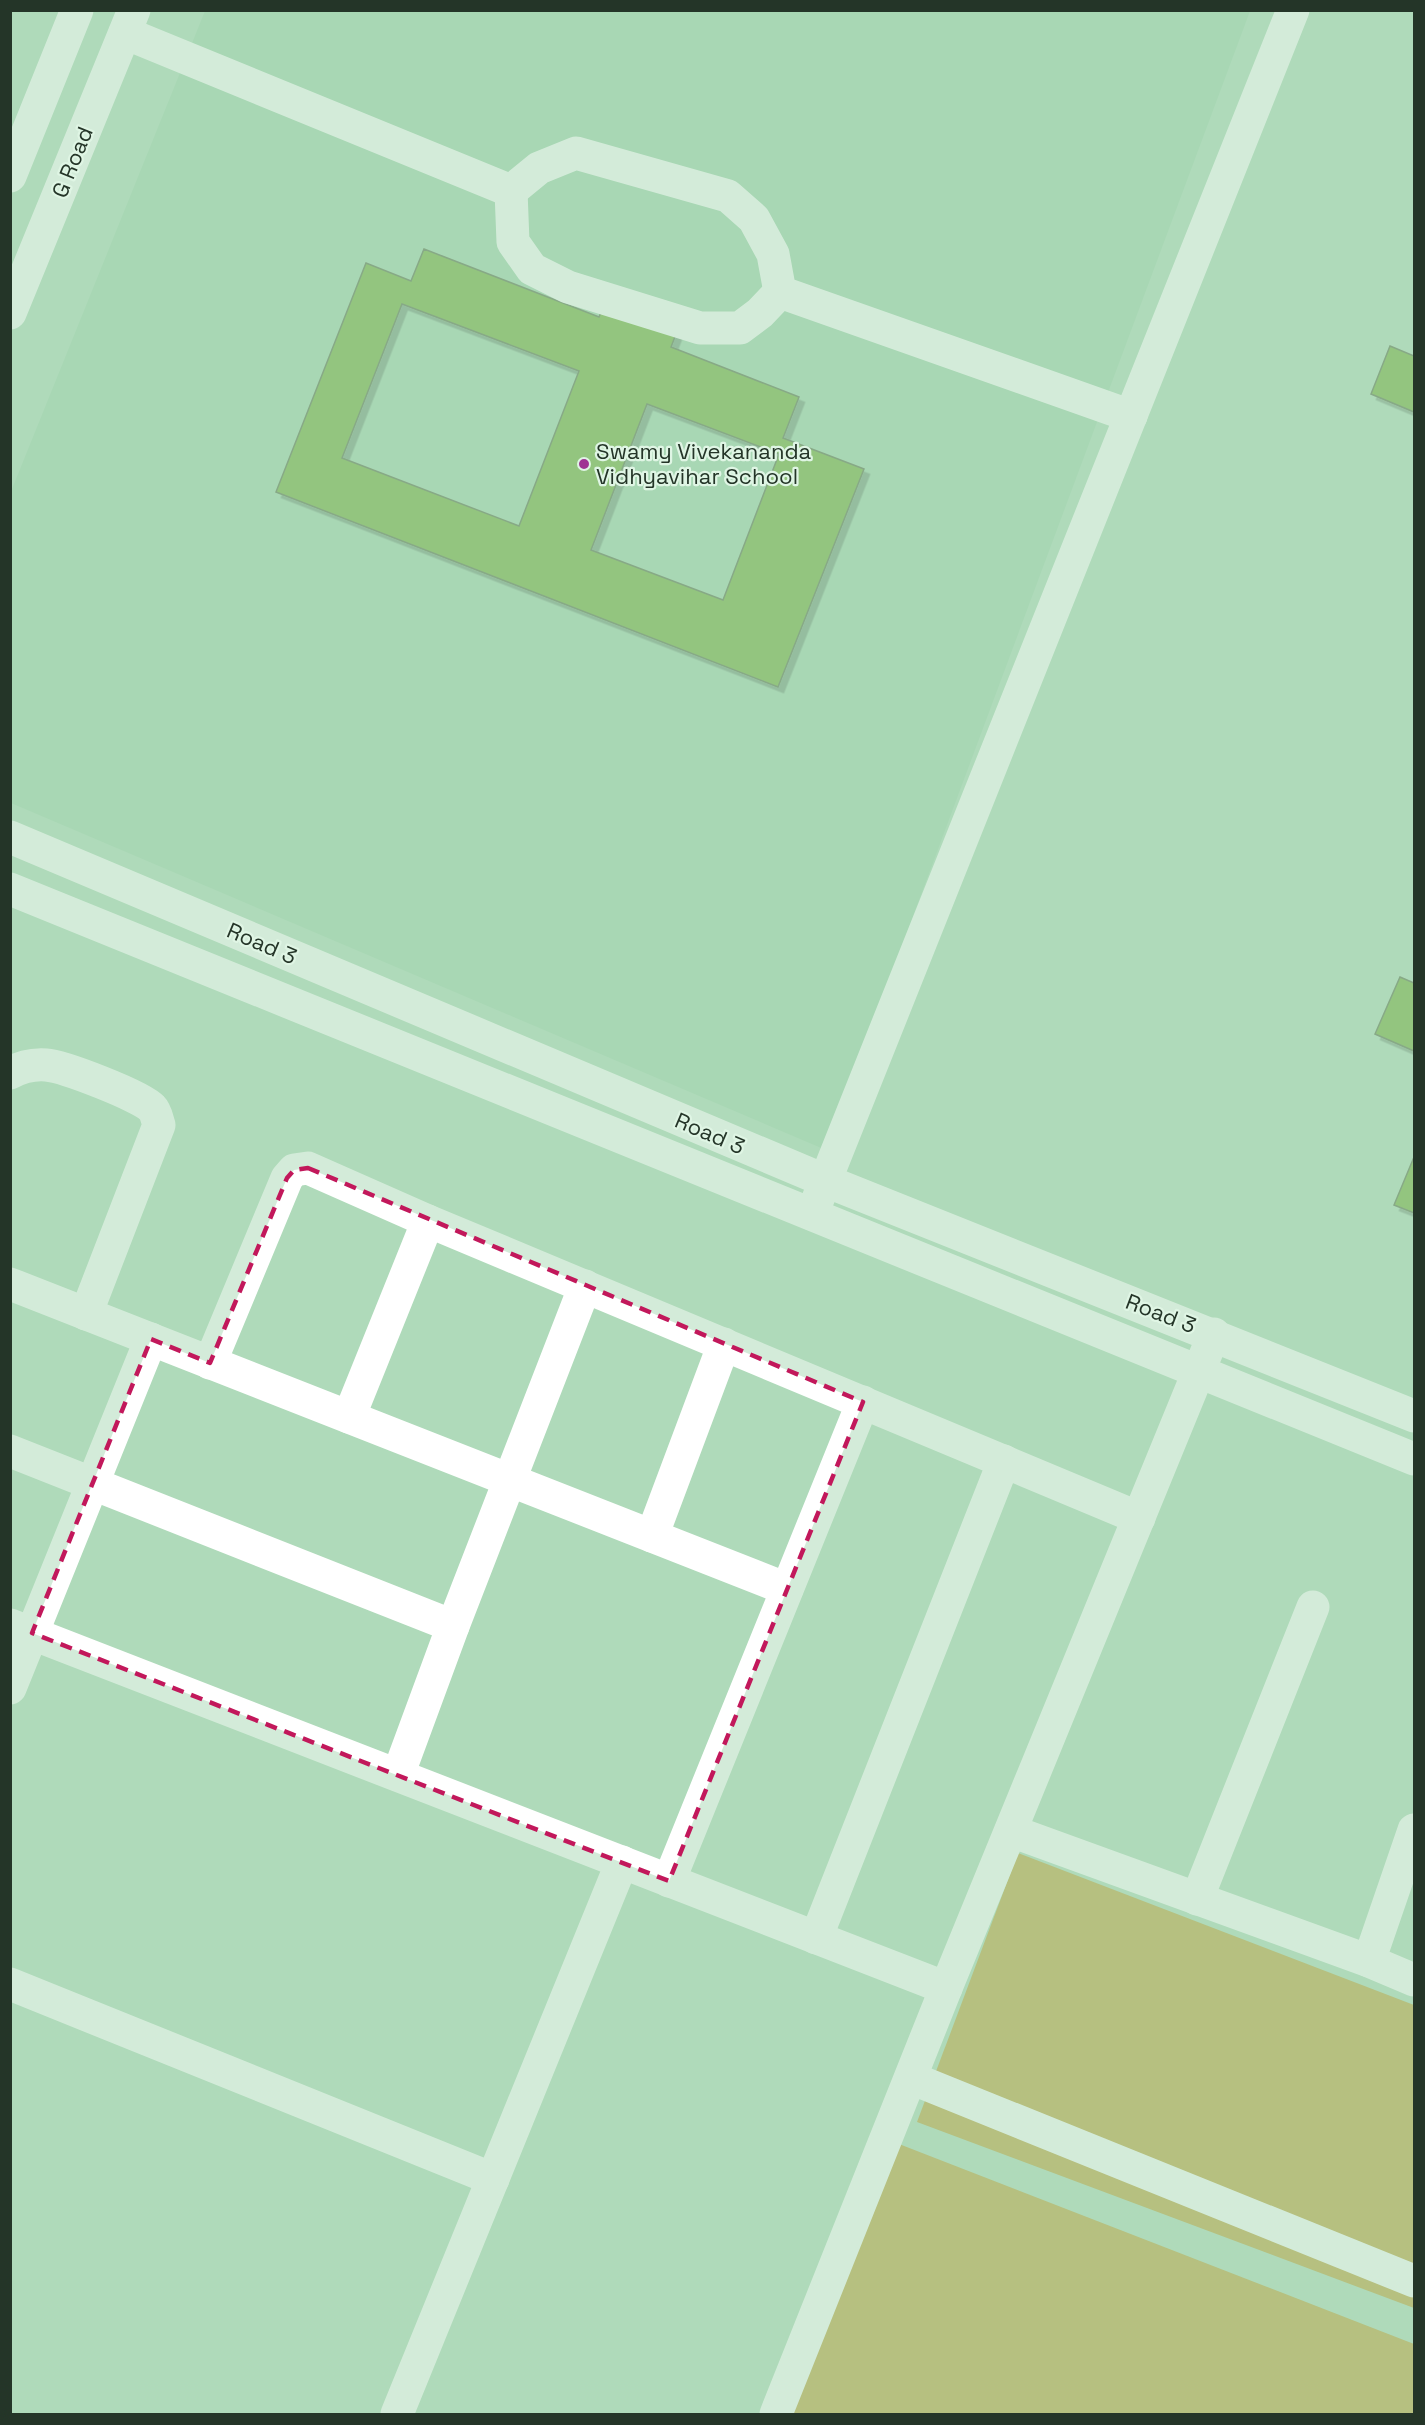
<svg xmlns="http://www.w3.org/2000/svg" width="1425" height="2425" font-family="'Space Grotesk',sans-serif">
	<defs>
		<filter id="shadow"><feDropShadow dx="5.5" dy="5.5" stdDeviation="0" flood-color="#0004"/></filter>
	</defs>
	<rect width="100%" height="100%" fill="#afdaba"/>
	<!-- built -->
	<path fill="#a0d2ad" d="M205,11H1250L826,1150L11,803L10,494Z"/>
	<!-- green -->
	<g fill="#bea03a">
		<path d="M1018,1853L1414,2005V2308L917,2122Z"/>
		<path d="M899,2144L1414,2344V2414H791Z"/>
	</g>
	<!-- building -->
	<g fill="#71ac39" stroke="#586e48" stroke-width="1.5" fill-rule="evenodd" filter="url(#shadow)">
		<path d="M424,249L599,317L609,293L681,321L671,347L799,397L783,438L864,469L778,687L276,492L366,263L411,281ZM402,304L579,371L519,526L342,458ZM647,404L779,454L723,600L591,550Z"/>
		<path d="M1390,346L1414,356V412L1371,394Z"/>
		<path d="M1400,977L1414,983V1051L1375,1034Z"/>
		<path d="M1414,1157V1213L1394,1205Z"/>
	</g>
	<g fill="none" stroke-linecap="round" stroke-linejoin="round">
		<!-- minor -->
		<g stroke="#fff" stroke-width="33">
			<path d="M125,33L511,191L539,168L576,153L728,196L754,219L773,254L780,292L1131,416"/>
			<path d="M511,191L513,242L532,269L568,287L700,328H740L760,313L780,292"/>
			<path d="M10,1073C21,1067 33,1064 46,1065C63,1066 141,1096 152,1108C156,1112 157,1119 159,1125L86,1314"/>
			<path d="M812,1214L1293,10"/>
			<path d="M10,1284L787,1589"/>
			<path d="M210,1363L287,1178L294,1170L308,1168L428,1221L1139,1518"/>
			<path d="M349,1417L428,1221"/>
			<path d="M10,1451L453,1626"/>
			<path d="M652,1536L724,1344"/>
			<path d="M10,1625L946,1988"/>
			<path d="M10,1688L151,1339"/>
			<path d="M398,1775L453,1626L585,1286"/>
			<path d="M1011,1831L1369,1961L1414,1980"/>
			<path d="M669,1881L863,1402"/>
			<path d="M1197,1899L1313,1607"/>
			<path d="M816,1938L1004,1461"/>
			<path d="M1369,1961L1414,1830"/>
			<path d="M10,1984L493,2179"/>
			<path d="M911,2078L1414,2281"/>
			<path d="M397,2414L622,1862"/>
			<path d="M776,2414L946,1988L1214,1334"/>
		</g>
		<!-- tertiary -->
		<g stroke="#fff" stroke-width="33">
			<path d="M10,176L77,10"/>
			<path d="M10,313L134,10"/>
			<path d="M10,837L826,1181L1414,1416"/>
			<path d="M10,889L1414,1459"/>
		</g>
	</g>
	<!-- marked area -->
	<path d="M0 0H1425V2425H0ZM308,1168L863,1402L669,1881L32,1633L151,1339L210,1363L287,1178L294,1170Z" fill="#afdaba" fill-opacity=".55" fill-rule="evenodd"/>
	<path fill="none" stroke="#c2185b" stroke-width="4.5" stroke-dasharray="12 8" stroke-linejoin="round" d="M308,1168L863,1402L669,1881L32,1633L151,1339L210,1363L287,1178L294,1170Z"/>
	<!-- markers -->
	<circle fill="#9f3393" stroke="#dff5e4" stroke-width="2" cx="584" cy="464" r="6"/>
	<g text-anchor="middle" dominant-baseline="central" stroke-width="4.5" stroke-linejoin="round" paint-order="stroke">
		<!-- street labels -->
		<g font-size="22" fill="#243528" stroke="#dff5e4">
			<text transform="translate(72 162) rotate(-68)">G Road</text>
			<text transform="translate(262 943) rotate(23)">Road 3</text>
			<text transform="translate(710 1133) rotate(23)">Road 3</text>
			<text transform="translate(1161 1313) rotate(21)">Road 3</text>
		</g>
		<!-- poi labels -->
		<g font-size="22" fill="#243528" stroke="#dff5e4" text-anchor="start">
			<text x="596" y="451">Swamy Vivekananda<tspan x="596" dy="25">Vidhyavihar School</tspan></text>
		</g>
	</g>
	<!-- border -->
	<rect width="1425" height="2425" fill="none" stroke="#243528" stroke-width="24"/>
</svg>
